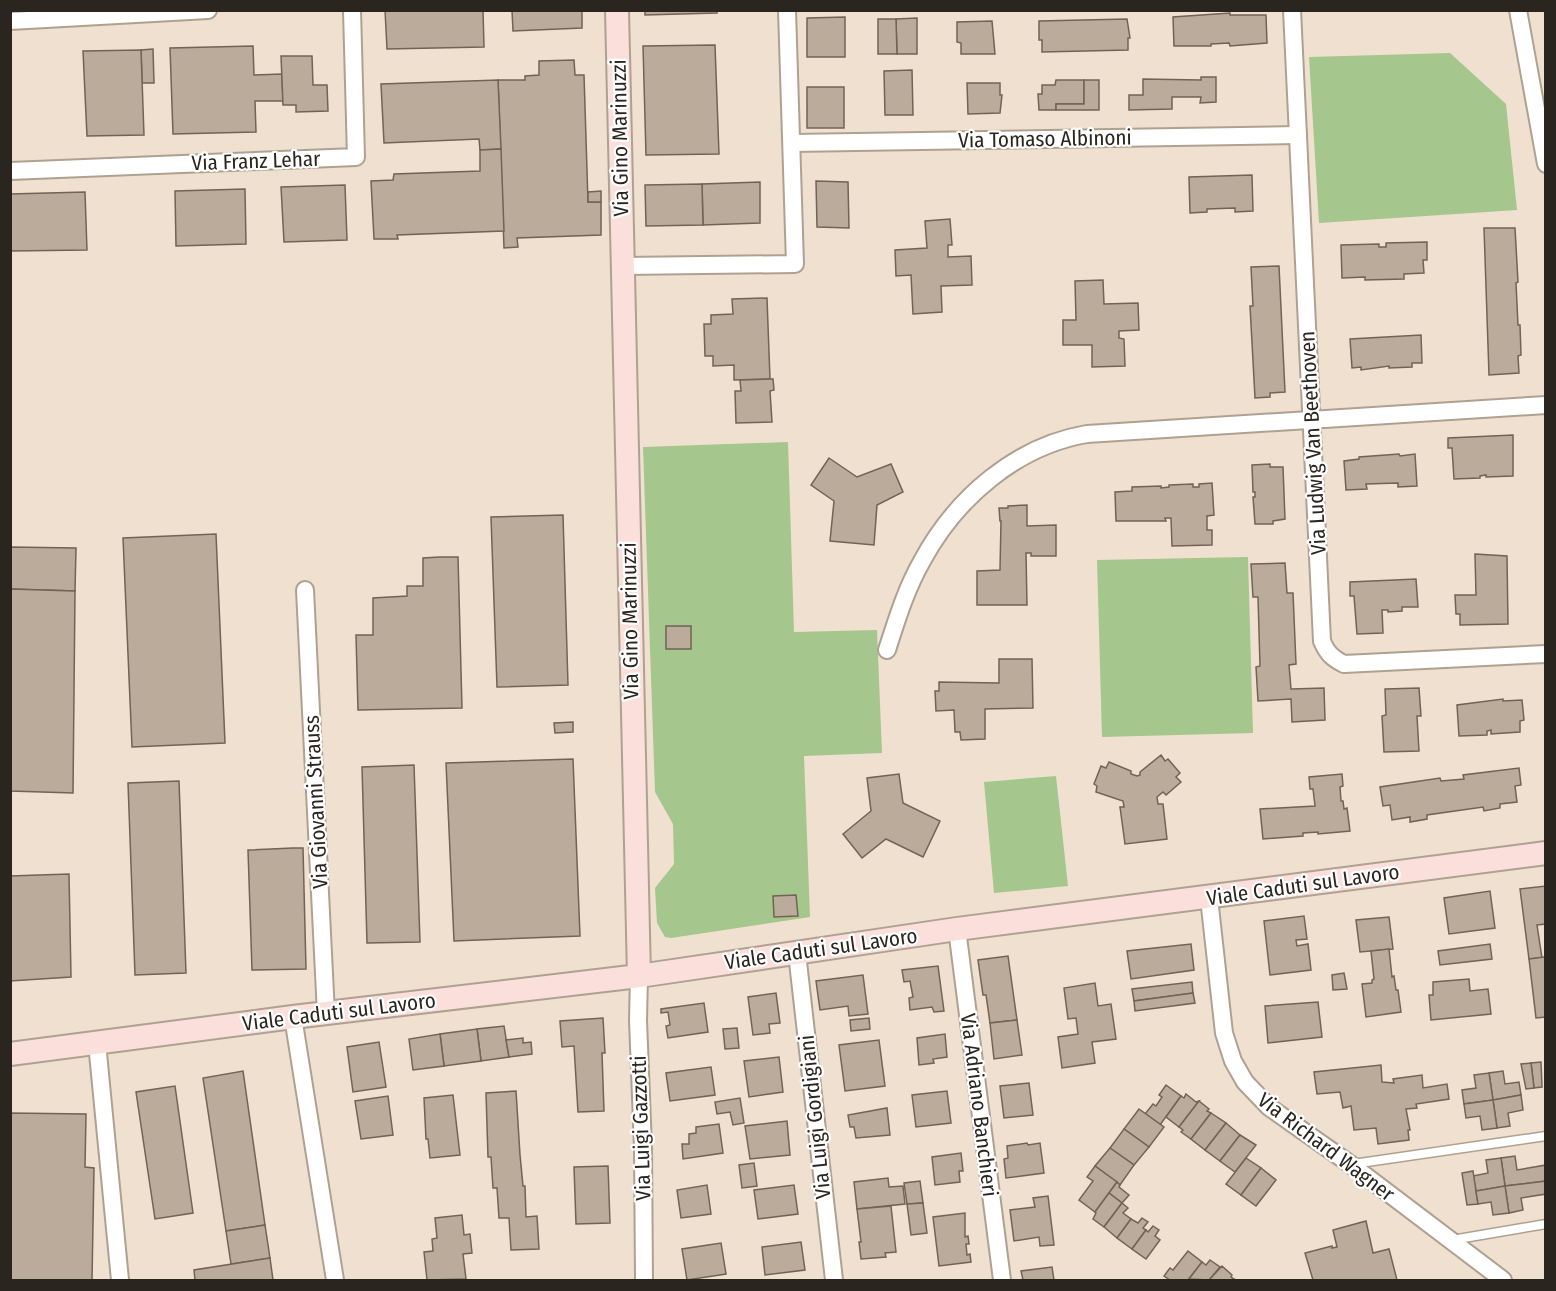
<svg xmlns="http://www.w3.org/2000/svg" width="1556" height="1291" font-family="'Fira Sans Condensed',sans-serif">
	<rect width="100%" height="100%" fill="#f0e0cf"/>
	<!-- green -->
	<g fill="#a5c68c">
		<path d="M1450,53L1506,104L1517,210L1319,223L1309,57Z"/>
		<path d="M788,442L794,632L877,630L882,753L804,756L810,917L671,938L665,937L657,923L655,888L674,864L673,824L655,792L643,447Z"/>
		<path d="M1248,557L1253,733L1102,737L1097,560Z"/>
		<path d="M1056,776L1068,886L994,893L984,782Z"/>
	</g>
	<!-- building -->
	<g fill="#baab9b" stroke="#716355" stroke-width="1.5">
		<path d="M385,10H483L484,47L387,49Z"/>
		<path d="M512,10H582V28L513,31Z"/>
		<path d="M645,10H717V13L645,15Z"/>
		<path d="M1230,13V15H1266L1267,43L1230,46L1229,43L1211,44V46H1174L1173,17Z"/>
		<path d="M845,17V57H807V18Z"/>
		<path d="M917,18V54H897L896,19Z"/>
		<path d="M878,19H896L897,54H878Z"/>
		<path d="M1127,19L1130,38H1128V50L1042,52V40H1039V21Z"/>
		<path d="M992,21L995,54H961V43L957,42V22Z"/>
		<path d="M715,45L719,154L646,155L643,46Z"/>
		<path d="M253,46L254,75L282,74L283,101H255L256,132L173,134L170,48Z"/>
		<path d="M153,49L154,83H142L141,50Z"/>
		<path d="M141,50L144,135L87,136L83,51Z"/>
		<path d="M281,56H312L313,85H327L328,111L296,112V105H283Z"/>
		<path d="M574,60L575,75H584L588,202H601V235L517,238L518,247L504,248L498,80H525V76L539,75V61Z"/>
		<path d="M912,70L913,115H885L884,71Z"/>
		<path d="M1201,77H1216V102L1200,103L1201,97H1172V109L1129,110V95H1143V79L1201,80Z"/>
		<path d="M498,80L501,149L480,150L479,139L384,143L381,84Z"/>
		<path d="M1056,80H1084V104H1056V110H1039L1038,94H1042V85H1055Z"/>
		<path d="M1084,80H1099V110H1056V104H1084Z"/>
		<path d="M967,83H1000V95H1002L1000,113L968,114Z"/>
		<rect x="807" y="87" width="37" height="41"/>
		<path d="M501,149L504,231L397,235L398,239H374L371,181L393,180L394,174L480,171V150Z"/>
		<path d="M1252,175L1253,211L1235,212V208L1207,209V212L1190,213L1189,177Z"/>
		<path d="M816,181L848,182L849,228L817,227Z"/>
		<path d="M760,182V223L703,225L702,184Z"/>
		<path d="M702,184L703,225L646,226L645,185Z"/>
		<path d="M345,185L347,240L284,242L281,187Z"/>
		<path d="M245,189L246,244L176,246L175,191Z"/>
		<path d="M601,191V202H588V192Z"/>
		<path d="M85,192L87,250L10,251V194Z"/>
		<path d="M950,219L952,245H948V257L971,256L972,285L941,286L942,312L913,314L911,275L896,276L895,250L927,248L925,221Z"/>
		<path d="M1484,228H1515L1518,282L1516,283L1518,325H1520L1521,355L1518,356L1519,373L1489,375Z"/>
		<path d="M1427,242V260H1423L1424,273L1404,274V279L1365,280V277L1342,278L1341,245L1379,244V247H1386V243Z"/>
		<path d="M1279,266L1285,392L1270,393V397L1255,398L1250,306H1253L1251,267Z"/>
		<path d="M1103,280L1104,304L1138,303L1139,330L1119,331V338L1124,339L1125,366L1092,367V345H1063V320H1076L1075,281Z"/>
		<path d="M767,298L770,379L734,380V365L713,366V356H705L704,324H711V315L733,314L732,299Z"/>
		<path d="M1421,335L1422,363H1412V367L1389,368V366L1361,370V367L1352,368L1350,339Z"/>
		<path d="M770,379H773L774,390L770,391L772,422L736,423L735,391H741L740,380Z"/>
		<path d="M1513,435V476L1486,477V475L1480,476V478L1454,479L1452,448H1448V438Z"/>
		<path d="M1399,454L1400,456L1415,454L1417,486L1398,487V483L1366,484L1367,489L1346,490L1344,461L1359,459V457Z"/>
		<path d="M829,458L857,477L891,464L903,492L877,505L874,545L830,541L834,501L811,485Z"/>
		<path d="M1270,464V467H1283L1285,519L1273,521V524H1255L1253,497H1255V492H1253L1252,465Z"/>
		<path d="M1212,483L1214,515L1207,516V530H1212V545L1172,546L1171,518H1165L1166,521H1116L1115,492L1132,491V487L1161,486V488L1169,487V485L1193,484V487H1199V484Z"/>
		<path d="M1027,505V526L1056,525V556H1031V553H1026L1027,605H977V571L1000,570L1001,521H1000L999,508H1008V506Z"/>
		<path d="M563,515L568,685L497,687L491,517Z"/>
		<path d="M216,534L225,743L132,747L123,538Z"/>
		<path d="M10,547L76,548L75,591L10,589Z"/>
		<path d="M1475,554L1507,556L1508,624L1460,625V614H1456L1455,595H1476Z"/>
		<path d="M440,557H458L462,708L358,710L356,635H373V598L407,596V586H423V558Z"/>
		<path d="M1285,563L1287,593H1293L1296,664L1289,665L1291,689L1324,688L1325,720L1292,722L1291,699L1258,701L1256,667L1260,666L1258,597H1253L1251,564Z"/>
		<path d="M1416,579L1418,607H1402V611L1388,612V610H1382L1383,633L1357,634L1354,596H1350V582Z"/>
		<path d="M10,589L75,591L73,793L10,791Z"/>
		<rect x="666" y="626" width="25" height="23"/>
		<path d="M999,659H1032L1033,708L985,709V739L961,740L960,732H955L954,710L936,711L935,691H939V682L999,683Z"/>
		<path d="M1419,688L1421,716H1417L1419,751L1384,752L1382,716L1386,715L1385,689Z"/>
		<path d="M1503,699V701L1522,700L1524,720L1520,721V732L1491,734V730L1487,731V735L1459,736L1457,705Z"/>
		<path d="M573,722V732L555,733L554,723Z"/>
		<path d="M1161,755L1165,761L1168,759L1180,773L1176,777L1181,782L1166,795L1163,792L1157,797L1158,804H1163L1167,839L1125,844L1120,807H1124L1123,801L1096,792L1097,786L1094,784L1101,766L1106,768L1109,762L1131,771V774L1137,776L1140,775V772Z"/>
		<path d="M573,759L580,936L454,941L446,763Z"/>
		<path d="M414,765L420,942L367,943L362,767Z"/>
		<path d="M1519,768L1521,785L1515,786L1517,802L1500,804V808L1484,811L1483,807L1427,815V819L1410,822V817L1392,820L1390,805L1383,806L1380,787L1440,778L1441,781L1464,779L1463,775Z"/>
		<path d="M899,774L903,803L940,821L923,857L886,839L862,858L843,834L871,811L867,778Z"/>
		<path d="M1342,774L1343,786L1340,787L1341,801H1343L1344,809L1347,808L1350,831L1318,834V832L1303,833V836L1263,839L1260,809L1315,806L1313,789H1310L1309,777Z"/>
		<path d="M179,781L186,973L135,975L128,783Z"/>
		<path d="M293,848H303L306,969L252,970L248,850Z"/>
		<path d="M69,874L71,977L10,981V876Z"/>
		<path d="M1546,886V924L1537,925L1542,958L1529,959L1520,889Z"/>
		<path d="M1490,891L1495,928L1449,934L1444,898Z"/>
		<path d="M796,895L798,916L774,917L773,896Z"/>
		<path d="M1304,916L1307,939L1296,940L1297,946L1308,944L1311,970L1270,975L1264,921Z"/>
		<path d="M1389,917L1393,949L1360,952L1356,920Z"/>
		<path d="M1191,944L1194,970L1131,979L1127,951Z"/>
		<path d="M1490,944L1492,959L1440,965L1438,951Z"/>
		<path d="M1389,949L1392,977L1394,976L1396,990H1398L1401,1012L1366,1017L1362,984L1372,983V980L1374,979L1371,951Z"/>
		<path d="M1008,956L1017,1020L990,1023L986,995H983L978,960Z"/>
		<path d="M1544,957H1546V1017L1536,1018L1529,959Z"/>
		<path d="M938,966L944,1011L934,1012L932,1007L910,1010L909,998L913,997L910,981L904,982L902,970Z"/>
		<path d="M1344,973L1347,989L1333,990L1332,975Z"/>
		<path d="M863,975L868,1014L849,1016L848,1006L820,1010L816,981Z"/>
		<path d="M1469,979L1470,991L1488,989L1491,1014L1431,1020L1429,995H1433V982Z"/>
		<path d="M1192,982L1193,993L1134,1001L1132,989Z"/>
		<path d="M1095,983L1098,1006L1111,1004L1116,1039L1092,1042L1095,1063L1062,1068L1058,1037L1078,1034L1076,1018L1068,1019L1064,988Z"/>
		<path d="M776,993L780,1023L769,1024L770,1033L753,1035L748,997Z"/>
		<path d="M1193,993L1195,1003L1135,1011L1134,1001Z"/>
		<path d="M1318,1002L1322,1037L1268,1043L1265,1006Z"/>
		<path d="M704,1003L708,1032L668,1038L666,1026L670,1025L668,1012L661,1013V1009Z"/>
		<path d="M603,1018L605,1053H602L604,1111L578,1112L574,1046L562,1047L560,1021Z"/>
		<path d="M869,1018L870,1029L851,1031L850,1020Z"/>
		<path d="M1017,1020L1022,1055L994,1059L990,1023Z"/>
		<path d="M504,1026L509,1057L481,1061L477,1029Z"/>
		<path d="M737,1028L739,1048L725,1049L723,1029Z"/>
		<path d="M477,1029L481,1061L444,1066L440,1034Z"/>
		<path d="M440,1034L444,1066L413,1070L409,1039Z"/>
		<path d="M945,1034L947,1057L933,1059L934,1063L919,1065L917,1038Z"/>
		<path d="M523,1038V1043L531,1042L532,1054L509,1057L506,1040Z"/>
		<path d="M879,1040L885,1086L845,1091L839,1045Z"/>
		<path d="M379,1042L386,1087L353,1092L347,1047Z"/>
		<path d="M779,1057L783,1092L749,1097L744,1061Z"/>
		<path d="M1541,1062L1542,1087L1534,1088L1531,1063Z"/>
		<path d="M1531,1063L1534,1088L1526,1089L1521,1064Z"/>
		<path d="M1381,1065L1382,1082L1394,1083L1393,1079L1422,1075L1423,1088L1447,1084L1449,1099L1416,1104L1417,1108L1406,1109L1410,1130H1408L1409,1140L1378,1144L1376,1128L1354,1130L1351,1106L1343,1108L1340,1092L1317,1094L1314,1072Z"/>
		<path d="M711,1067L715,1095L670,1101L666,1073Z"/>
		<path d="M243,1071L265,1225L226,1231L203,1078Z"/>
		<path d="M1503,1071L1505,1084L1519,1082L1521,1095L1493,1100L1489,1073Z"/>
		<path d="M1489,1073L1493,1100L1464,1104L1462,1090L1476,1088L1474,1075Z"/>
		<path d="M1029,1083L1033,1115L1004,1118L1000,1086Z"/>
		<path d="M1166,1085L1181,1096L1160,1125L1145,1114L1153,1104L1156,1106L1162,1097L1159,1095Z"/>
		<path d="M175,1086L193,1213L155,1219L136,1092Z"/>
		<path d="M516,1091L520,1155L523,1186H525L526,1217L537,1216L539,1249L511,1250L509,1218H499L497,1188H493L491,1157H488L486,1093Z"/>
		<path d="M947,1091L951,1123L916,1127L912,1095Z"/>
		<path d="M1186,1094L1196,1102L1199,1101L1179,1127L1166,1117L1181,1096L1184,1098Z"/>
		<path d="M453,1095L460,1155L430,1158L428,1139H426L424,1098Z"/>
		<path d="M1521,1095L1523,1110L1508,1113L1510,1126L1497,1128L1493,1100Z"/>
		<path d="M388,1096L393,1135L361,1139L355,1101Z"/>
		<path d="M740,1098L744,1123L733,1125L730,1112L717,1114L715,1102Z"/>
		<path d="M1493,1100L1497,1128L1482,1130L1480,1116L1466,1118L1464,1104Z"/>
		<path d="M1199,1101L1209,1109L1207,1111L1211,1113L1191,1139L1181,1132L1183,1130L1179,1127Z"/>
		<path d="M887,1108L890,1135L856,1138L854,1127H850L848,1115Z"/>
		<path d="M1139,1109L1164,1127L1149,1147L1124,1129Z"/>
		<path d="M10,1113L86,1114L85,1167L94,1168L92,1280H10Z"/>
		<path d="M1211,1113L1226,1123L1205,1150L1191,1139Z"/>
		<path d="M787,1121L790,1155L750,1159L745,1126Z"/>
		<path d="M1226,1123L1240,1135L1220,1161L1205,1150Z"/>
		<path d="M719,1124L723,1153L683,1159L682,1144H689V1134L696,1133V1127Z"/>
		<path d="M1124,1129L1149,1147L1134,1165L1110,1148Z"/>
		<path d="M1240,1135L1256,1145L1235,1172L1220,1161Z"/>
		<path d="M1027,1143L1028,1145L1040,1143L1044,1173L1006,1178L1004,1159L1008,1158L1007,1146Z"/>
		<path d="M1110,1148L1134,1165L1120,1185L1095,1166Z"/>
		<path d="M961,1153L963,1171H959L960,1182L935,1185L932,1157Z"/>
		<path d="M1515,1156L1517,1170L1546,1165V1181L1505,1186L1501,1158Z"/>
		<path d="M1246,1158L1261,1168L1241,1195L1226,1184Z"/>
		<path d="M1501,1158L1505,1186L1476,1191L1473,1176L1488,1173L1486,1160Z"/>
		<path d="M754,1163L757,1186L742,1188L739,1165Z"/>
		<path d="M608,1166L610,1223L576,1224L574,1167Z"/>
		<path d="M1095,1166L1117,1182L1095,1212L1079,1200L1093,1181L1087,1177Z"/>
		<path d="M1261,1168L1276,1180L1256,1206L1241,1195Z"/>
		<path d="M1473,1171L1478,1204L1467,1205L1462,1173Z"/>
		<path d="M888,1178L889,1187L903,1186L905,1204L857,1209L854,1182Z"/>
		<path d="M920,1181L923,1203L907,1204L904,1183Z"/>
		<path d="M1546,1181V1194L1521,1198L1523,1210L1509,1213L1505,1186Z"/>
		<path d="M1117,1182L1120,1185L1119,1187L1129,1195L1122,1203L1109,1193Z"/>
		<path d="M707,1185L711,1214L681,1218L677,1190Z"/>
		<path d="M794,1185L798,1214L758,1219L754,1190Z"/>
		<path d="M1505,1186L1509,1213L1493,1215L1491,1202L1478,1204L1476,1191Z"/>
		<path d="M1109,1193L1122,1203L1104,1227L1093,1219L1096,1213L1095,1212Z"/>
		<path d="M1048,1196L1054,1245L1040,1246L1039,1237L1014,1241L1010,1210L1035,1207L1033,1198Z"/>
		<path d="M923,1203L927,1233L911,1235L907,1204Z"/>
		<path d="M1122,1203L1128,1208L1123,1213L1131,1219L1117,1238L1104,1227Z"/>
		<path d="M891,1206L896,1252L885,1253L886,1257L861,1259L859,1242H861L857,1209Z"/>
		<path d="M965,1213V1237L968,1236L969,1244H966L967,1255L970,1254L971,1262L939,1266L933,1217Z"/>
		<path d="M462,1215L464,1235L470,1234L472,1253L463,1254L466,1279L427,1280L424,1252L433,1251L432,1239L437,1238L435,1218Z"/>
		<path d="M1142,1218L1148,1222L1143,1228L1146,1230L1132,1249L1117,1238L1131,1219L1138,1223Z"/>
		<path d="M1366,1221L1373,1253L1389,1249L1397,1280H1313L1305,1253L1332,1246V1248L1337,1247L1333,1230Z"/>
		<path d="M265,1225L270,1258L231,1264L226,1231Z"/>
		<path d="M1153,1226L1159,1230L1155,1236L1160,1240L1146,1259L1132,1249L1146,1230L1148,1232Z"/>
		<path d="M801,1242L805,1270L765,1275L762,1247Z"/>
		<path d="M721,1243L726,1274L687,1280L682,1249Z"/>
		<path d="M1188,1251L1202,1262L1188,1280H1170L1164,1276L1170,1268L1173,1270Z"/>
		<path d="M270,1258L273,1280H195L194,1270Z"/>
		<path d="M1210,1260L1220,1267L1209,1280L1189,1279L1202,1262L1206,1265Z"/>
		<path d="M1222,1266L1232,1275L1231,1277L1234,1279L1232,1280H1209Z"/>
		<path d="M1052,1267L1054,1280H1023L1021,1271Z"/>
	</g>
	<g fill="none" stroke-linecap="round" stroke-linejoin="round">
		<!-- lane casing -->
		<g stroke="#afa191" stroke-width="11">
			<g id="lane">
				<path d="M1353,1164L1546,1136"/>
				<path d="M1452,1240L1546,1224"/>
			</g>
		</g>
		<!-- street casing -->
		<g stroke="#afa191" stroke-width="20">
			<g id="street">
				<path d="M1292,10L1322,641C1327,653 1332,658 1344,664L1546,654"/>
				<path d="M1518,10L1546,164"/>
				<path d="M10,21L208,10"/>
				<path d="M792,143L1298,135"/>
				<path d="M10,171L356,157L352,10"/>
				<path d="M623,266L795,264L787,10"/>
				<path d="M305,590L326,1014"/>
				<path d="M887,650C897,619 906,589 922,561C956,498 1016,446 1087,434L1546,405"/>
				<path d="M1209,898L1224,1033L1233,1061L1245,1082L1269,1107L1350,1164L1503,1280"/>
				<path d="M957,929L1002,1280"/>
				<path d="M797,953L834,1280"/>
				<path d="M639,976L638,1020L643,1148L644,1280"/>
				<path d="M293,1017L335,1280"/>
				<path d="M97,1043L120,1280"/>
			</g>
		</g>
		<!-- secondary casing -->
		<g stroke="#afa191" stroke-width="26">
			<g id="secondary">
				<path d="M617,10L639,976"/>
				<path d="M10,1054L293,1017L639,976L957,929L1546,853"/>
			</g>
		</g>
		<!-- lane -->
		<use href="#lane" stroke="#fff" stroke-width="8"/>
		<!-- street -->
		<use href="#street" stroke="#fff" stroke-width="16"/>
		<!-- secondary -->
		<use href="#secondary" stroke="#fadfdb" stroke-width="22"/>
	</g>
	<g text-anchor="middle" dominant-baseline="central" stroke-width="4.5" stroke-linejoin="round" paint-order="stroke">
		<!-- street labels -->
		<g font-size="21" fill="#2a251e" stroke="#fff">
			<text transform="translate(620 138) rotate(-91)">Via Gino Marinuzzi</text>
			<text transform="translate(1045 139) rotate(-1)">Via Tomaso Albinoni</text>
			<text transform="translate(256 161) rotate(-2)">Via Franz Lehar</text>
			<text transform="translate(1313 443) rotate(-93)">Via Ludwig Van Beethoven</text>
			<text transform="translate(630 621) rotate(-91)">Via Gino Marinuzzi</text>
			<text transform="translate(316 802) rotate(-93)">Via Giovanni Strauss</text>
			<text transform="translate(1303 885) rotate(-8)">Viale Caduti sul Lavoro</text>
			<text transform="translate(821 949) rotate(-8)">Viale Caduti sul Lavoro</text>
			<text transform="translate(339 1012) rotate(-7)">Viale Caduti sul Lavoro</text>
			<text transform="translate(979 1105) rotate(83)">Via Adriano Banchieri</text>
			<text transform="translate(815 1117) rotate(-96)">Via Luigi Gordigiani</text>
			<text transform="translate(641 1128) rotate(-92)">Via Luigi Gazzotti</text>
			<text transform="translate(1326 1147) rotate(37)">Via Richard Wagner</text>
		</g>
	</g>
	<!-- border -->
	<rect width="1556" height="1291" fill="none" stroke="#2a251e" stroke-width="24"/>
</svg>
